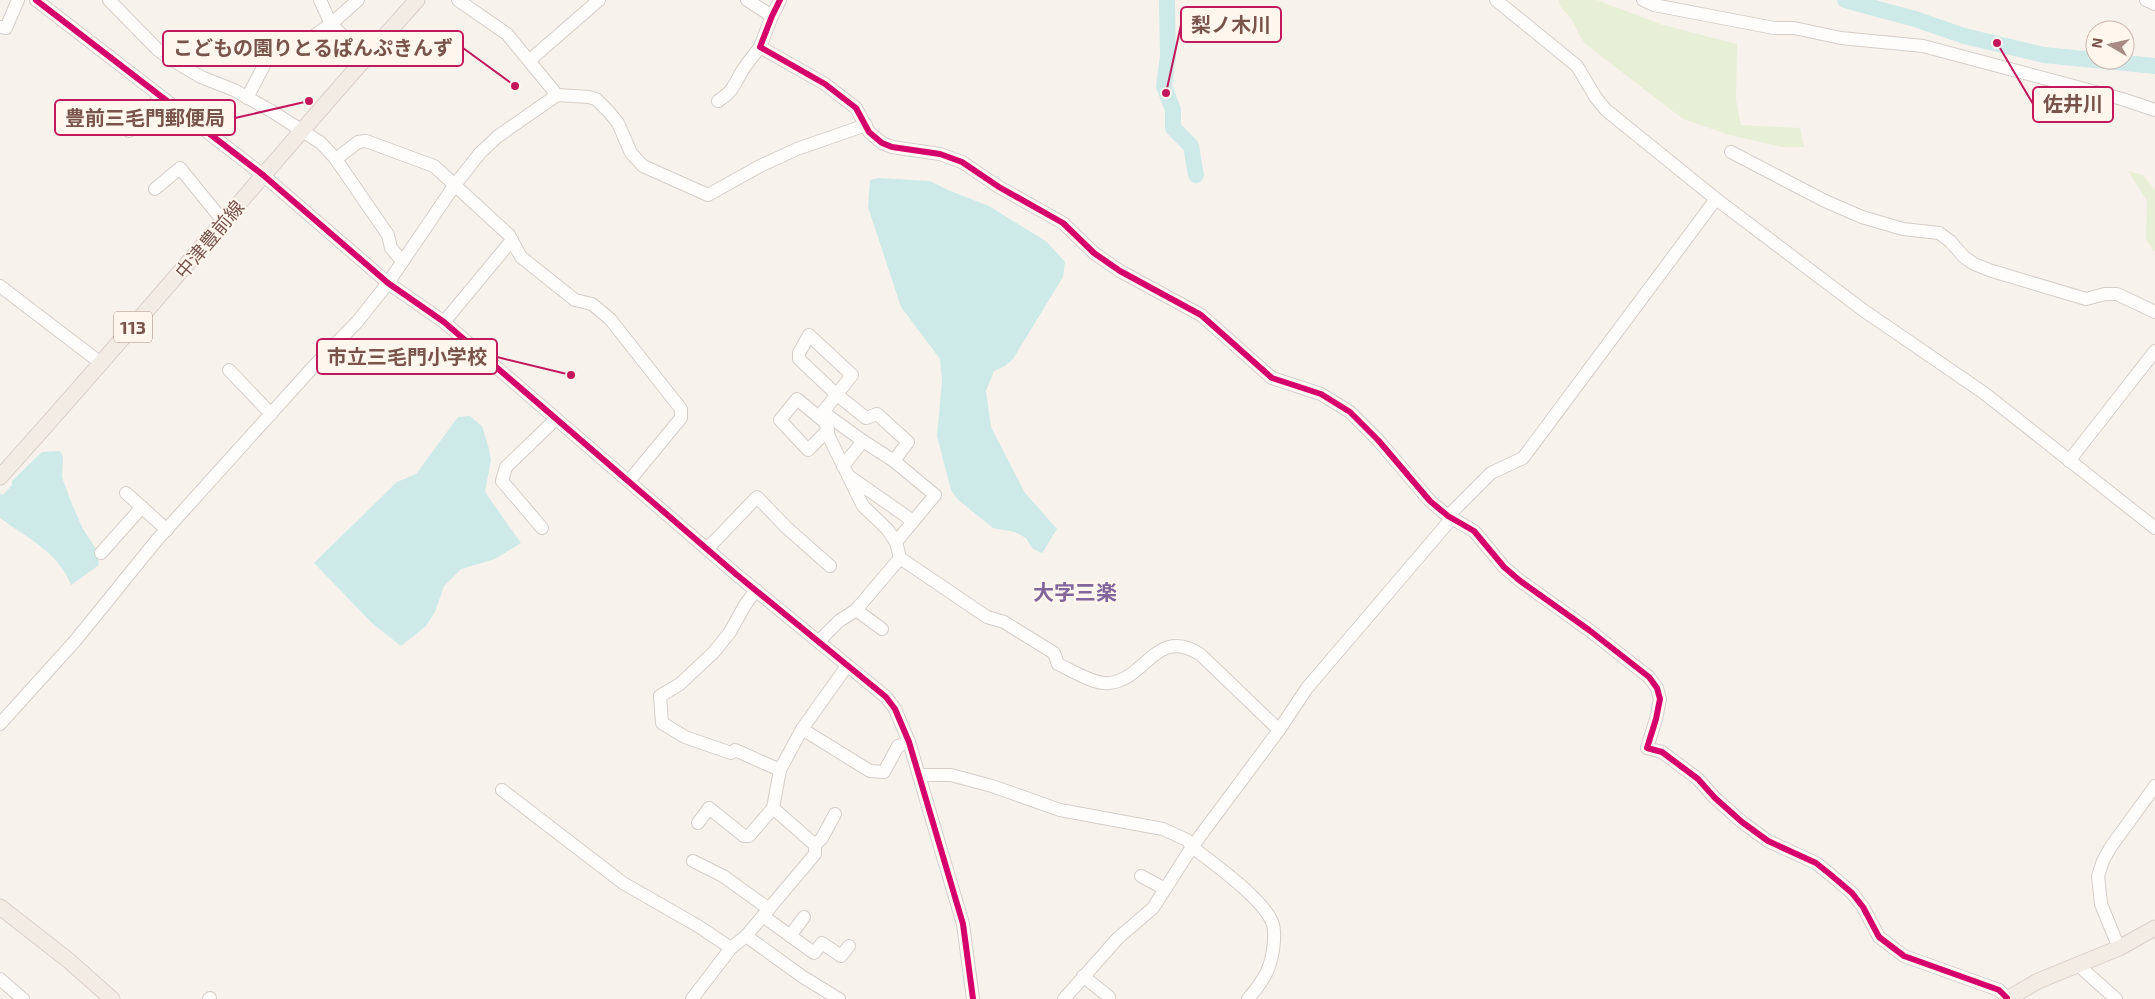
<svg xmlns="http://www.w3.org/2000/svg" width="2155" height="999" font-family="'Exo 2','Noto Sans JP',sans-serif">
	<rect width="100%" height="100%" fill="#f8f2ec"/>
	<!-- green -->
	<g fill="#e7efd6">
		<path d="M1559,0H1597L1663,25L1737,44L1736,100L1741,125L1800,128L1804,147H1782L1729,135L1683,119L1588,46C1577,36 1579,30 1571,19C1566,11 1560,10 1559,0Z"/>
		<path d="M2128,171L2143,175L2155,190V252L2146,240L2147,201Z"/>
	</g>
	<!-- water -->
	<g fill="#cdeae9">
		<path d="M879,178L930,181L948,190L989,206L1047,242L1065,262L1063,277L1013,359L1005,366L994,371L986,391L991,427L1025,493L1057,529L1042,553L1033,549L1026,538L1015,532L993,528L957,499L951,490L937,436L942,381L940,359L901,307L868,207L870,180Z"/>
		<path d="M470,416L482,426L489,449L491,460L485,492L521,543L495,559L461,569L444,586L435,612L426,626L401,646L373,624L314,563L397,482L416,474L458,417Z"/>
		<path d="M60,451L63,457L62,477L71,502L83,529L96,549L99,565L71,585C58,551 28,539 0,518V493L3,495L12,485V481L42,452Z"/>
	</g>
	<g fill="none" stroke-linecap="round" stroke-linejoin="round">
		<!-- river -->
		<g stroke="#cdeae9" stroke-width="16">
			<path d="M1167,0L1168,56L1164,86L1173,110V128L1191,146L1196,175"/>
			<path d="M1845,0L1915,19L1964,36L2044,55L2155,66"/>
		</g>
		<!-- minor casing -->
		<g stroke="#d6cdc8" stroke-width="14">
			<g id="minor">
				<path d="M36,0L263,175L388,283L444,322L737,575L886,697L895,709L909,742L963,924L973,999"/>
				<path d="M109,0L158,50L174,61L201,77L234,90L273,112L321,143L335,158L388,235L391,248L402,261"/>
				<path d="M320,0L331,24L349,42L367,56"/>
				<path d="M458,0L507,34L557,95"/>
				<path d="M747,0L772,16"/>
				<path d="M780,0L772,16L760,47L825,84L856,108L869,132L882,143L892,147L940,154L962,162L999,187L1063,223L1094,253L1120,271L1201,315L1272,378L1321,394L1350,412L1378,440L1430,501L1448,516L1474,531L1504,567L1519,580L1589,630L1649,677L1657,688L1660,699L1656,719L1647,748L1662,752L1698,779L1715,798L1742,822L1768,841L1816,863L1831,875L1852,893L1863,907L1879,937L1904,956L1999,990L2007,998"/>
				<path d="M1496,0L1577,66L1596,98L1606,110L1716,199L1863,310L1984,393L2155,528"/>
				<path d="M1643,0L1654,5L1774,28H1794L1841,38L1923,46L2122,99L2155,110"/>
				<path d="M2146,0L2155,4"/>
				<path d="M0,27L6,28L18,0"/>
				<path d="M530,60L599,0"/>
				<path d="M247,98L273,48L291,52L331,24L358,0"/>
				<path d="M718,101C732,92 733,87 741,73C746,64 754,55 760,47"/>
				<path d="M129,131L161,97"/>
				<path d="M1731,152L1825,201L1862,217L1903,229L1939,233L1950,241L1964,257L1974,264L1992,271L2086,299L2105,294H2117L2155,312"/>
				<path d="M336,159L358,142L366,141L434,166L509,235L521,257L575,300L592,304L610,319L681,409V418L629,481"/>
				<path d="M155,189L180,168L223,221"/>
				<path d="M0,286L102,364"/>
				<path d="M444,322L512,240"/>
				<path d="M229,370L271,414"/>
				<path d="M823,412L863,441L894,461L935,495L896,542"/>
				<path d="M826,423L797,399L780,420L808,450L828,430"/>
				<path d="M894,461L908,442L877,414L866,418L836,394L799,359V353L809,335L852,375L823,412L829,437L863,506L887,529L896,542L900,558L987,617L1004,622L1054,653L1058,664C1071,670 1095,685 1109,683C1146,680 1156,625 1201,655L1279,730"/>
				<path d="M2069,461L2155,351"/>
				<path d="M843,466L863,441"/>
				<path d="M850,477L913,521"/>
				<path d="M126,493L167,530"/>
				<path d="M1448,516L1491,473L1523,458L1716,199"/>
				<path d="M542,528L502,481L506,467L556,419"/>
				<path d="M707,549L757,497L787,528L830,566"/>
				<path d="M101,553L142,507"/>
				<path d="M756,590L745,605L730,632L714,652L680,684L660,696L662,723L685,737L731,753L735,750L780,770"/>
				<path d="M856,610L882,629"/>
				<path d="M819,641L839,621L856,610L900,558"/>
				<path d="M0,724L75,641L156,541L313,367L357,322L388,283L454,186L480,153L497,137L557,95L589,97L596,99L609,112L618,123L631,153L643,166L708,195L760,166L797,149L866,125"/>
				<path d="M802,729L870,771L884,772L898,746L909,742"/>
				<path d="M919,775H951L992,786L1060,810L1163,829L1187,840L1192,847C1213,863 1263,899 1272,922C1275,928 1274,935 1274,941C1272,967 1265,979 1248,999"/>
				<path d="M502,790L623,883L698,926L731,948"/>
				<path d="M698,823L709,808L744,836H749L773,808L780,770L802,729L847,666"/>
				<path d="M815,845L822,838L835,814"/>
				<path d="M693,861L723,876L769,909"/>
				<path d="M1141,876L1165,889"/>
				<path d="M763,916L814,953L822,943L841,956L849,946"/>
				<path d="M746,936L815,854V845L773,808"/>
				<path d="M790,936L804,917"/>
				<path d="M2119,948L2101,904L2098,876L2103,861L2110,848L2155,786"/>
				<path d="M2078,965L2116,999"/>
				<path d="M1083,976L1109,997"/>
				<path d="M0,979L23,999"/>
				<path d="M209,999L210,998"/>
				<path d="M692,999L731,948L746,936L803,977L839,999"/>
				<path d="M1064,999L1118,938L1153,908L1192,847L1279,730L1307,688L1452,518"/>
			</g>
		</g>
		<!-- major casing -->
		<g stroke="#dacec9" stroke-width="17">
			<g id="major">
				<path d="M0,477C142,320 276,157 417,0"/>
				<path d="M0,907L68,960L112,999"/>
				<path d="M2007,999L2038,981L2119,948L2155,928"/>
			</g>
		</g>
		<!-- minor -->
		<use href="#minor" stroke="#fefdfc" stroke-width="12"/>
		<!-- major -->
		<use href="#major" stroke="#f3ece5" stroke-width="15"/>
		<!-- cycleway casing -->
		<g stroke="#fff6ee" stroke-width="9">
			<g id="cycleway">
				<path d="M36,0L263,175L388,283L444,322L737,575L886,697L895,709L909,742L963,924L973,999"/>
				<path d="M780,0L772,16L760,47L825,84L856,108L869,132L882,143L892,147L940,154L962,162L999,187L1063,223L1094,253L1120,271L1201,315L1272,378L1321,394L1350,412L1378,440L1430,501L1448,516L1474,531L1504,567L1519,580L1589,630L1649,677L1657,688L1660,699L1656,719L1647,748L1662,752L1698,779L1715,798L1742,822L1768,841L1816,863L1831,875L1852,893L1863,907L1879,937L1904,956L1999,990L2007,998"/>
			</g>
		</g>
		<!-- cycleway -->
		<use href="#cycleway" stroke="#d6006c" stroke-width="6"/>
	</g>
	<g text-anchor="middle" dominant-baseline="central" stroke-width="4" stroke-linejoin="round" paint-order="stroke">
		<!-- shield labels -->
		<rect fill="#fff6ee" stroke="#a0857b" stroke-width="1" x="114" y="311.5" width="38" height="31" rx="4"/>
		<g font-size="18" font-weight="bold" fill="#78544a">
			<text x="133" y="327">113</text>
		</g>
		<!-- street labels -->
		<g font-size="19" fill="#78544a" stroke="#fff6ee">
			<text transform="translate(209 239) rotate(-50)">中津豊前線</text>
		</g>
		<!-- quarter labels -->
		<g font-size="21" font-weight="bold" fill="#82669b" stroke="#fff6ee">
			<text x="1075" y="591">大字三楽</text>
		</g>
	</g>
	<!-- callouts -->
	<path fill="none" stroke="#c2185b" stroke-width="2" d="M1166 93L1181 25M515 86L463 48M1997 43L2033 104M309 101L235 118M571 375L497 357"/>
	<g fill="#c2185b" stroke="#fff6ee" stroke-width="2">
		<circle cx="1166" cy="93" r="5"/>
		<circle cx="515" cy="86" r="5"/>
		<circle cx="1997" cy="43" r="5"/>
		<circle cx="309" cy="101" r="5"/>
		<circle cx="571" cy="375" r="5"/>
	</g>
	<g fill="#fff6ee" stroke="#c2185b" stroke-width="2">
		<rect x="1181" y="7" width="100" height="35" rx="5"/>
		<rect x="163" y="31" width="300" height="35" rx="5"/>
		<rect x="2033" y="87" width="80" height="35" rx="5"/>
		<rect x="55" y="100" width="180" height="35" rx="5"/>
		<rect x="317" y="339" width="180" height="35" rx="5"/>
	</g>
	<g font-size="20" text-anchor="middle" font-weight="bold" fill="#78544a">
		<text x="1231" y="32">梨ノ木川</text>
		<text x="313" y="55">こどもの園りとるぱんぷきんず</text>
		<text x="2073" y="111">佐井川</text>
		<text x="145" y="125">豊前三毛門郵便局</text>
		<text x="407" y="364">市立三毛門小学校</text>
	</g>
	<!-- north arrow -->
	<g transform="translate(2110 45) rotate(279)"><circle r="24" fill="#fff6ee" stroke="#c9b5ac"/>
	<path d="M0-4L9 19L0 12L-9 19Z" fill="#a58b83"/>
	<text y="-8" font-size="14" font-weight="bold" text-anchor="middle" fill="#78544a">N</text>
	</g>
</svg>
